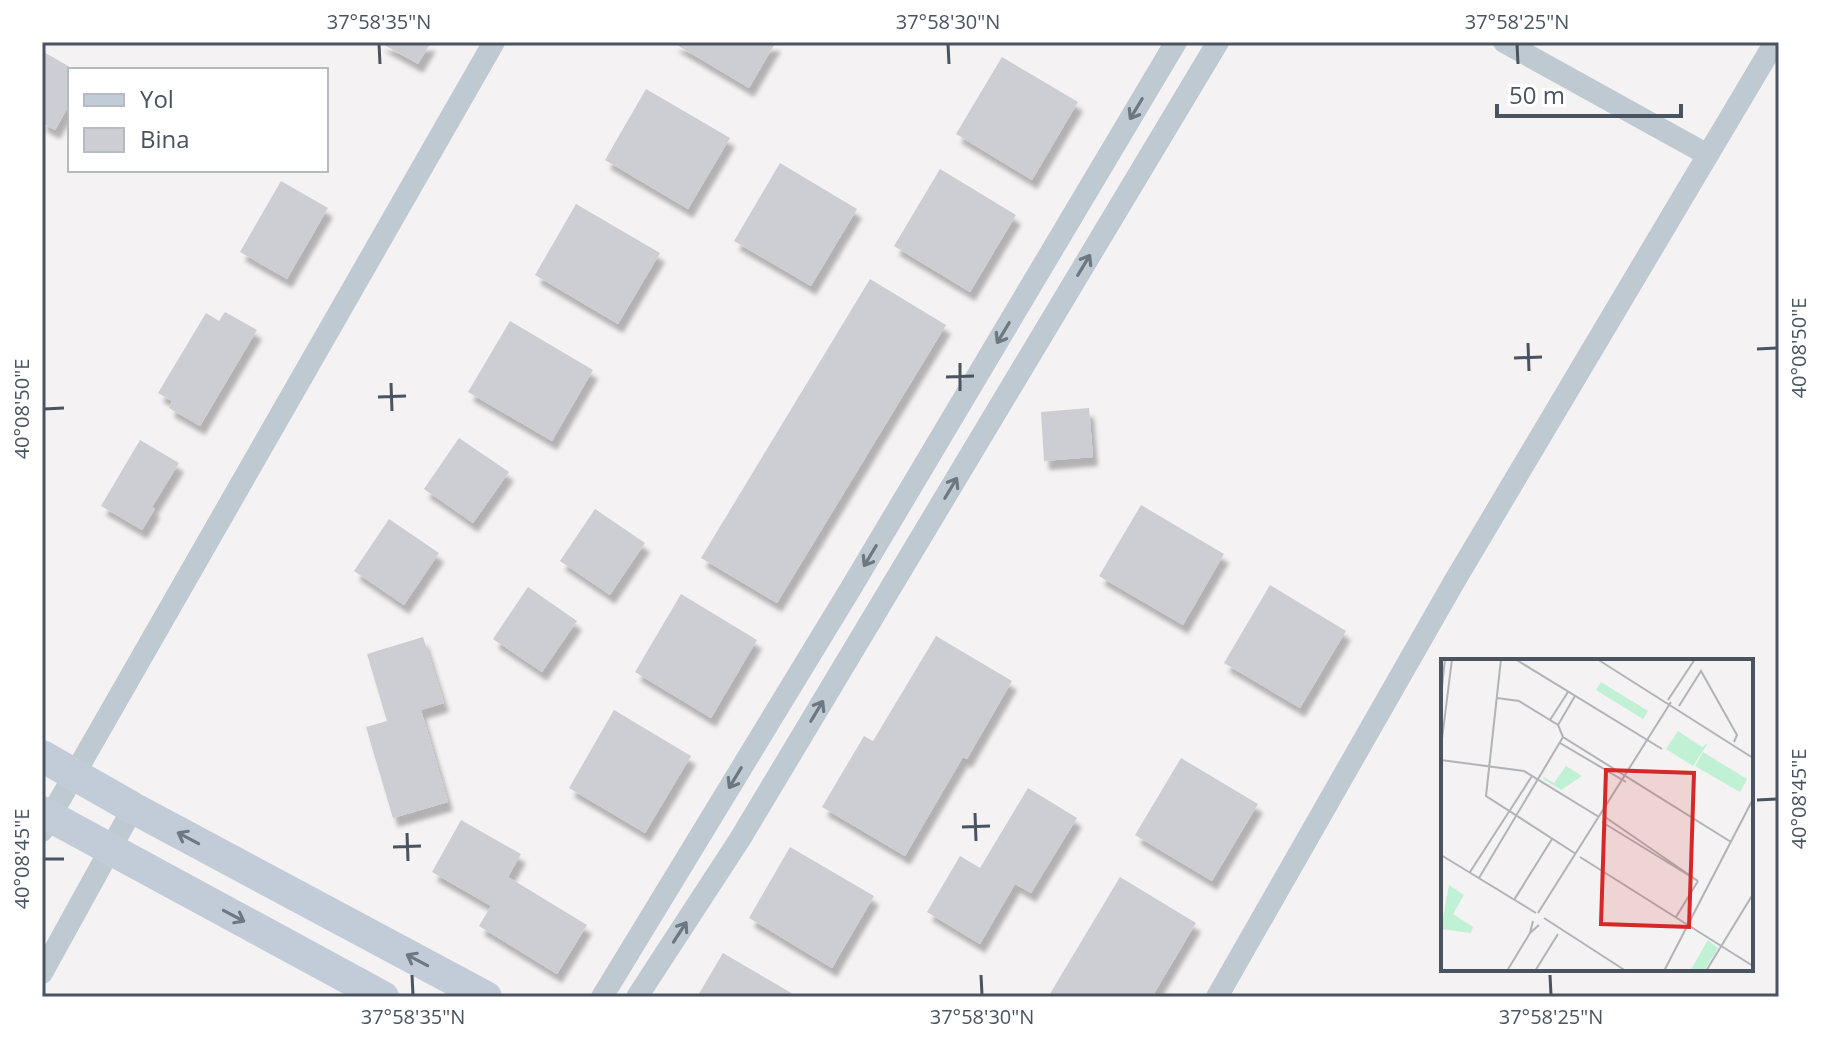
<svg xmlns="http://www.w3.org/2000/svg" width="1821" height="1039" viewBox="0 0 1821 1039" font-family="'Open Sans',sans-serif">
<style>
.building{fill:#ccced4;filter:url(#shadow)}
.lines{fill:none;stroke-linecap:round;stroke-linejoin:round}
.minor{stroke:#bfc9d1;stroke-width:22}
.secondary{stroke:#c2ccd8;stroke-width:32}
.oneway{stroke:#6c7782}
.oneway2{stroke:#6d7884}
.ticks{fill:none;stroke:#495460;stroke-width:3}
.inset-road{fill:none;stroke:#b0b3b8;stroke-width:2}
.view{fill:#d62828;fill-opacity:0.15;stroke:#d62828;stroke-width:4}
.inset-edge{fill:none;stroke:#495460;stroke-width:4}
.neatline{fill:none;stroke:#495460;stroke-width:3}
.ticks-label{font-size:20px;text-anchor:middle;fill:#495460}
</style>
<defs>
<filter id="shadow"><feDropShadow dx="5" dy="9" stdDeviation="2" flood-color="#0004"/></filter>
</defs>
<rect width="100%" height="100%" fill="#f4f2f2"/>
<!-- building -->
<path class="building" d="M379,42H431L418,64Z
M672,42H776L749,88Z
M42,51L70,67V104L55,130L42,123Z
M1002,57L1078,102L1032,180L956,134Z
M646,89L730,138L688,209L605,160Z
M780,163L857,209L811,286L734,241Z
M940,169L1016,215L970,292L894,246Z
M281,181L328,208L287,279L240,252Z
M576,204L660,253L618,324L535,275Z
M870,279L946,325L777,603L701,558Z
M225,312L257,330L200,426L169,408L172,401L158,393L206,313L219,321Z
M510,321L593,370L552,441L468,392Z
M1089,408L1093,457L1044,461L1041,412Z
M459,438L509,472L473,523L424,489Z
M140,440L179,463L152,507L155,509L142,530L101,506Z
M1141,505L1224,554L1183,625L1099,576Z
M595,509L645,543L610,595L560,561Z
M389,519L439,553L404,605L354,571Z
M1270,585L1346,631L1300,708L1224,663Z
M528,587L577,621L542,672L493,639Z
M681,594L757,640L711,718L635,672Z
M936,636L1012,681L967,759L963,757L905,856L822,807L864,736L873,741Z
M423,637L444,703L421,710L448,802L393,818L366,727L387,721L367,654Z
M614,710L691,756L645,833L569,788Z
M1181,758L1258,804L1212,881L1135,835Z
M1028,788L1077,818L1031,893L1015,884L980,944L927,912L960,856L980,868Z
M461,820L521,854L508,877L587,925L557,974L479,926L491,906L432,872Z
M790,847L874,896L832,968L749,918Z
M1120,877L1196,923L1152,997H1048Z
M723,953L798,997H697Z"/>
<g class="lines">
<!-- minor -->
<path class="minor" d="M1504,42L1708,155
M42,831L494,42
M42,973L133,808
M602,997L851,588L1176,42
M637,997L740,839L1218,42
M1217,997L1454,582L1775,42"/>
<!-- secondary -->
<path class="secondary" d="M42,756L133,808L486,997
M42,812L383,997"/>
</g>
<!-- one-way arrows -->
<defs><path id="oneway-shaft" d="M-6 0H5M1.5-3L5.5 0L1.5 3" fill="none" stroke-width="1.6" stroke-linecap="round" stroke-linejoin="round" transform="scale(2)"/></defs>
<g class="oneway">
<use href="#oneway-shaft" transform="translate(1136 109) rotate(121)"/>
<use href="#oneway-shaft" transform="translate(1084 265) rotate(-59)"/>
<use href="#oneway-shaft" transform="translate(1003 333) rotate(121)"/>
<use href="#oneway-shaft" transform="translate(951 488) rotate(-59)"/>
<use href="#oneway-shaft" transform="translate(870 556) rotate(121)"/>
<use href="#oneway-shaft" transform="translate(817 711) rotate(-59)"/>
<use href="#oneway-shaft" transform="translate(735 778) rotate(121)"/>
<use href="#oneway-shaft" transform="translate(680 932) rotate(-57)"/>
</g>
<g class="oneway2">
<use href="#oneway-shaft" transform="translate(188 838) rotate(-152)"/>
<use href="#oneway-shaft" transform="translate(234 916) rotate(28)"/>
<use href="#oneway-shaft" transform="translate(417 960) rotate(-152)"/>
</g>
<!-- ticks -->
<path class="ticks" d="M379,44L380,64M948,44L949,64M1517,44L1518,64M1528,343L1529,371M1757,349L1777,348M1514,358L1542,357M960,363V391M946,377L974,376M391,383L392,411M378,397L406,396M44,409L64,408M1757,800L1777,799M975,813L976,841M962,827L990,826M407,833L408,861M393,847L421,846M44,859H64M412,975L413,995M981,975L982,995M1550,975L1551,995"/>
<!-- overview -->
<g transform="translate(1441 659)">
<rect width="312" height="312" fill="#f4f2f2"/>
<path d="M160,23L207,52L202,60L155,31ZM237,72L261,88L267,84L252,107L225,90ZM262,93L306,120L299,133L254,107ZM108,105L103,118L113,124L125,107L141,117L120,131L102,120ZM8,226L23,236L12,255L32,268L30,274L0,270ZM267,281L277,289L263,312H249Z" fill="#c0f1d5"/>
<path class="inset-road" d="M60,0L45,137L135,195M74,0L221,90M156,0L312,99M0,37L4,0M56,39L78,42L117,66L122,78L290,183M227,41L254,0M238,47L260,12L296,76L293,83M109,61L127,33M117,66L134,37M119,84L185,123M0,88L11,0M0,101L83,112L158,158M161,163L257,222L164,158M0,196L95,254M139,198L312,307M29,213L91,117M38,219L122,78M73,241L111,180M97,254L230,43M235,258L257,222M103,259L185,312M92,262L89,274L98,266M66,312L89,274M94,312L117,275M223,312L312,140M265,312L312,235"/>
<path class="view" d="M165,111L253,114L248,268L160,265Z"/>
<rect width="312" height="312" class="inset-edge"/>
</g>
<!-- border -->
<rect width="1821" height="1039" fill="none" stroke="#ffffff" stroke-width="88"/>
<!-- legend -->
<rect x="68" y="68" width="260" height="104" fill="#ffffff" stroke="#b6bbbf" stroke-width="2"/>
<rect x="84" y="94" width="40" height="12" fill="#c2ccd8" stroke="#b6bbbf" stroke-width="2"/>
<text x="140" y="108" font-size="24" fill="#495460">Yol</text>
<rect x="84" y="128" width="40" height="24" fill="#ccced4" stroke="#b6bbbf" stroke-width="2"/>
<text x="140" y="148" font-size="24" fill="#495460">Bina</text>
<!-- scale -->
<path d="M1497 104v12h184v-12" fill="none" stroke="#495460" stroke-width="4"/>
<text x="1509" y="104" font-size="24" fill="#495460" stroke="#ffffff" stroke-width="6" paint-order="stroke">50 m</text>
<rect x="44" y="44" width="1733" height="951" class="neatline"/>
<g class="ticks-label">
<text x="379" y="29">37°58'35"N</text>
<text x="948" y="29">37°58'30"N</text>
<text x="1517" y="29">37°58'25"N</text>
<text transform="translate(1799 348) rotate(-90)" y="7">40°08'50"E</text>
<text transform="translate(22 409) rotate(-90)" y="7">40°08'50"E</text>
<text transform="translate(1799 799) rotate(-90)" y="7">40°08'45"E</text>
<text transform="translate(22 859) rotate(-90)" y="7">40°08'45"E</text>
<text x="413" y="1024">37°58'35"N</text>
<text x="982" y="1024">37°58'30"N</text>
<text x="1551" y="1024">37°58'25"N</text>
</g>
</svg>
